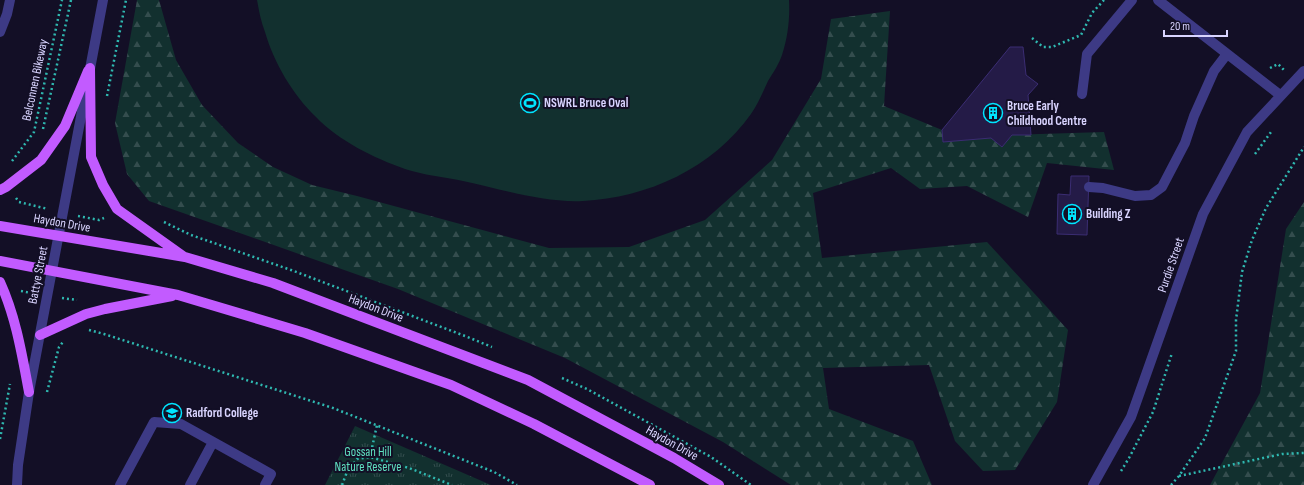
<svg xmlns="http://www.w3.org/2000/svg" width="1304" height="485" viewBox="0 0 1304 485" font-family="'Sofia Sans Condensed',sans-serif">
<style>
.grass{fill:#12302f}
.forest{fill:url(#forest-firs)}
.park{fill:url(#park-tufts)}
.building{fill:#241b47;stroke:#3b2d73}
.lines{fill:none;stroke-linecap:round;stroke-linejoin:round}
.path{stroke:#2fb8b0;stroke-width:2.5;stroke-dasharray:2 3;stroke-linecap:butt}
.minor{stroke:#3d3a85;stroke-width:10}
.major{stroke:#c25bff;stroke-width:10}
.labels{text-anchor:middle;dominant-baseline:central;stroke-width:4;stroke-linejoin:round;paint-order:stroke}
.street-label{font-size:13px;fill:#d9d4ff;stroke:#130f26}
.poi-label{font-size:13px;font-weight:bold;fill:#d9d4ff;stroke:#130f26;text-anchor:start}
.park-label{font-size:13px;fill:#5fe0c0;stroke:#130f26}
</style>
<defs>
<pattern id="forest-firs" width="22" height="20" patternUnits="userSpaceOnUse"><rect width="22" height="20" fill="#12302f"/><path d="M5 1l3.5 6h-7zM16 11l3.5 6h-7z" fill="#344d4e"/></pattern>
<pattern id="park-tufts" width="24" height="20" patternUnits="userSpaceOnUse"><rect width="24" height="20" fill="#12302f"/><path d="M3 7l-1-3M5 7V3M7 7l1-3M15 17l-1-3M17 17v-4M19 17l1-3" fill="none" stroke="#344d4e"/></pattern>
</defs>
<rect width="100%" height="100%" fill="#130f26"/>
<!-- grass -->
<path class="grass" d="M257,0H789C790,18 788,37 782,55C779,64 773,73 768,81C763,92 758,104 751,114C713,168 647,198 583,201C544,203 500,189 463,181C444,177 423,175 405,169C374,158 339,141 316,117C293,95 274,63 265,32C261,22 259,11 257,0Z"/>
<!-- forest -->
<path class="forest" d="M137,0H159L176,60L202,105L238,143L273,167L312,185L357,196L549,248L629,247L705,220L772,160L821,79L831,19L890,11L884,106L942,130L943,142L991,138L1002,147L1012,135L1104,132L1114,170L1047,163L1028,217L967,186L920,189L891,168L813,193L822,258L987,242L1068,330L1057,402L1015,470L983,471L955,441L929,365L823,368L829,409L913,441L932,485H791L723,442L565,358L398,289L149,201L127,174L115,123Z
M1304,202V485H1210L1260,393L1286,229Z"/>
<!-- park -->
<path class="park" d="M355,426L491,485H325Z"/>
<!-- building -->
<path class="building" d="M1010,47H1023L1026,75L1038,84L1028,95L1031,135H1012L1002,147L991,138L943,142L942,130Z
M1071,176H1089L1087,235L1057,234L1058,194L1070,195Z"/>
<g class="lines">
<!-- path -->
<path class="path" d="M1032,38L1043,47H1052L1081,35L1092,13L1104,0
M1270,68L1278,64L1284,70
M107,96L126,0
M43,129L71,0
M1255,154L1271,132
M12,161L34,132L62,0
M16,198L19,202L48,209
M78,216L99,220L104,218
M164,222L191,235L291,270L465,336L492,347
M21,291L31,293
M62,298L77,300
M89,330L104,334L333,408L494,472L517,485
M562,378L587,389L711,457L751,485
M47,392L59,347L63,342
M0,439L10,384
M370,457L377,425
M1121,471L1129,458L1153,412L1172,353
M1179,476L1282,454L1304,453
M342,485L347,472L357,459L370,457L409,468L452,485
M1171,485L1179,476L1205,438L1236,351V320L1242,272L1252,240L1266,208L1304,147"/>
<!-- minor -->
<path class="minor" d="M1158,0L1280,95
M0,32L7,14L10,0
M1082,94L1087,54L1132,0
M1089,187L1103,188L1135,196L1151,195L1162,187L1185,143L1194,116L1214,71L1227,54
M17,485L18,465L29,392L103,0
M120,485L154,422L181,424L271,474L265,485
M190,485L213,442
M1093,485L1131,417L1203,214L1247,132L1304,71"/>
<!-- major -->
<path class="major" d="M90,68L91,157L103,185L117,209L183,256
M0,190L6,187L41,160L65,126L88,71
M0,226L185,257L273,283L528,380L674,458L719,485
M0,261L178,295L305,333L451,385L534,424L650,485
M0,282C16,317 22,355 29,392
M40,335L86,314L105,309L172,296"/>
</g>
<!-- icons -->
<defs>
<g id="stadium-ring" transform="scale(1)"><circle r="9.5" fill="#130f26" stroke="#00e5ff" stroke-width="1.5"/><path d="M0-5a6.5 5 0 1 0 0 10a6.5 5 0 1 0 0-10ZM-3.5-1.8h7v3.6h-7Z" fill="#00e5ff"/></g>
<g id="building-ring" transform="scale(1)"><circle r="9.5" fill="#130f26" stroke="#00e5ff" stroke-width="1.5"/><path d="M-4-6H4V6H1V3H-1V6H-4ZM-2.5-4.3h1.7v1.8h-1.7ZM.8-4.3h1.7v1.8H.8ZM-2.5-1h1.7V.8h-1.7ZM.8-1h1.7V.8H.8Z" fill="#00e5ff"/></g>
<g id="school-ring" transform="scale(1)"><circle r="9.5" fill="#130f26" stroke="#00e5ff" stroke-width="1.5"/><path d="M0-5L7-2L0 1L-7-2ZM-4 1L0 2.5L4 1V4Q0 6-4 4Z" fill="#00e5ff"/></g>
</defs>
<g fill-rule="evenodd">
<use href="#stadium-ring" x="530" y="103"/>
<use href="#building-ring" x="993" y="113"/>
<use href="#building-ring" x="1072" y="214"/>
<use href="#school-ring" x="172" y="413"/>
</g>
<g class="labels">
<!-- street labels -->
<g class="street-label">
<text transform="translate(35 80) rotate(-78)">Belconnen Bikeway</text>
<text transform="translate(62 223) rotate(10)">Haydon Drive</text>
<text transform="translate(1171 265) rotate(-71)">Purdie Street</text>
<text transform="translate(38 275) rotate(-79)">Battye Street</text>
<text transform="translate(376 308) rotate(21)">Haydon Drive</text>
<text transform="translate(672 443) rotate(29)">Haydon Drive</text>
</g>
<!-- poi labels -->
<g class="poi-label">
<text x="544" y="103">NSWRL Bruce Oval</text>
<text x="1007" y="106">Bruce Early<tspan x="1007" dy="15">Childhood Centre</tspan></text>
<text x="1086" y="214">Building Z</text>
<text x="186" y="413">Radford College</text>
</g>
<!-- park labels -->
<g class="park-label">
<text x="368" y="452">Gossan Hill<tspan x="368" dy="15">Nature Reserve</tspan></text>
</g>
</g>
<!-- scale -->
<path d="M1164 30v6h63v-6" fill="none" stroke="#d9d4ff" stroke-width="2"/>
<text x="1170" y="30" font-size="12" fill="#d9d4ff" stroke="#130f26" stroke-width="3" paint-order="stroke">20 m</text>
</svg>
